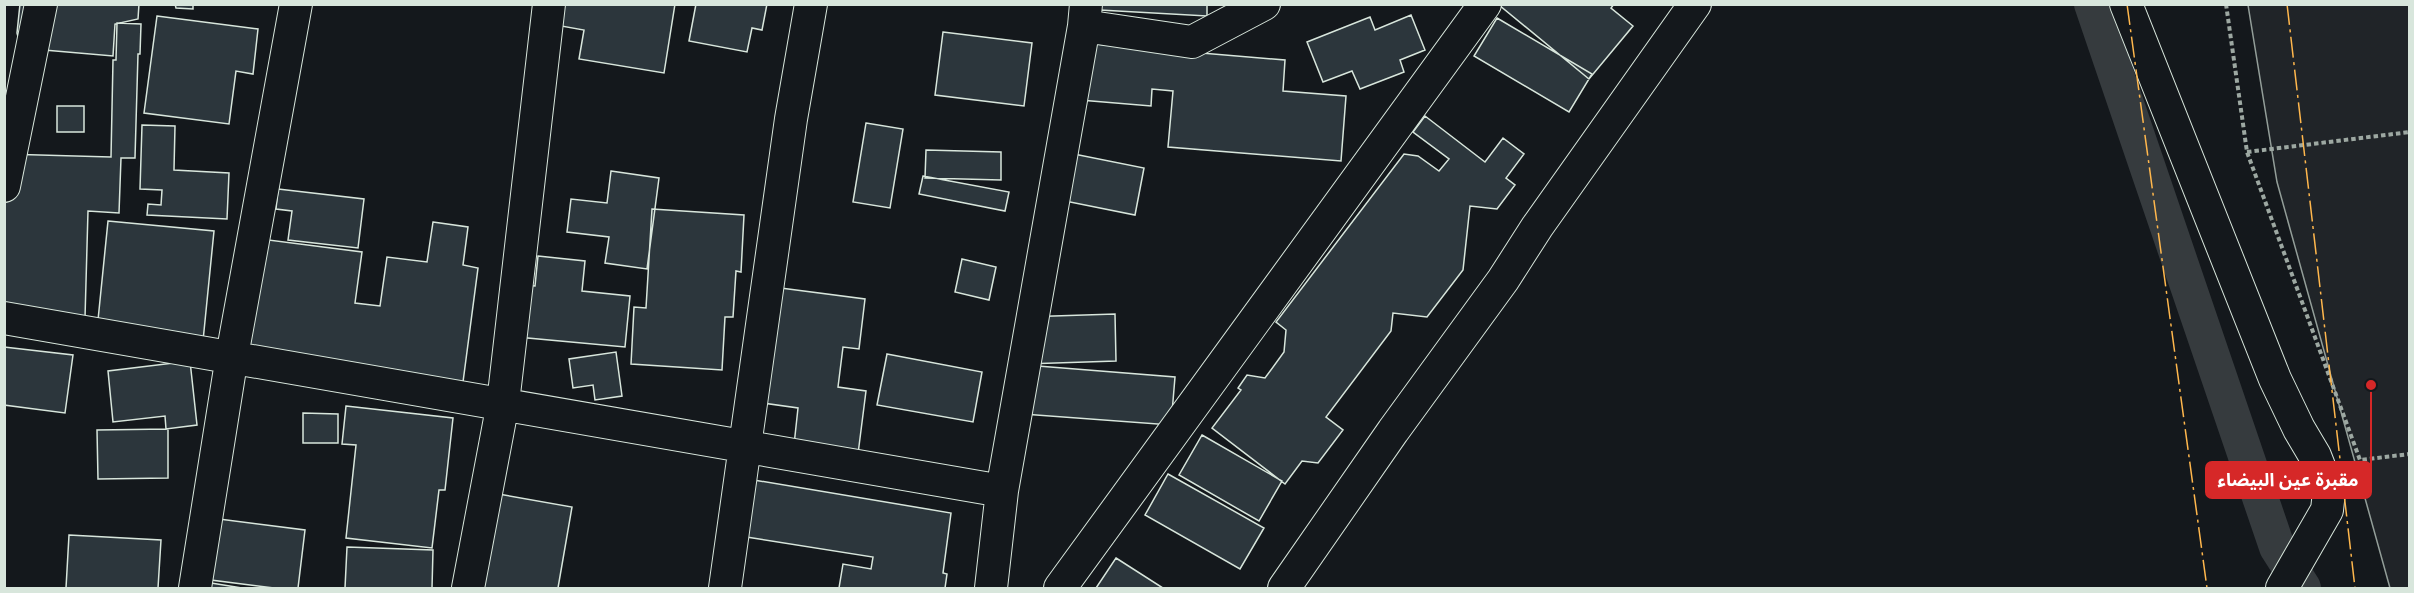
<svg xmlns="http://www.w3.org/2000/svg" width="2414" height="593" viewBox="0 0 2414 593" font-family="'Noto Sans','Noto Sans Arabic',sans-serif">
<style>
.green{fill:#202428;stroke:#939e99;stroke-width:1.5}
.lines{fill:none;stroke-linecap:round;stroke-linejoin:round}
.canal{stroke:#363b3e;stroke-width:36}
.building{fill:#2c363c;stroke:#d8e6dc;stroke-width:1.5}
.street-casing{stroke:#d8e6dc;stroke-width:34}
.path{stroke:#9da8a2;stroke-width:4;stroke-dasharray:4.5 3;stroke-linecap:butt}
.street{stroke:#14181c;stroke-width:32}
.power{stroke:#ffb74d;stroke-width:1.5;stroke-dasharray:21 4.5 3 4.5;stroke-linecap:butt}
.leader{fill:none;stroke:#d62828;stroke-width:2}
.callout-dot{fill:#d62828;stroke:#14181c;stroke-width:2}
.callout{fill:#d62828;stroke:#d62828;stroke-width:2}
.callout-label{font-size:18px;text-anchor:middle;font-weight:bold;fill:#fff}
</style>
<rect width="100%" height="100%" fill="#14181c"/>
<!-- green -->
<path class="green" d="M2248,5H2409V588H2390L2277,182Z"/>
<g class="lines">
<!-- canal -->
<path class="canal" d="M2092,4L2277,547L2303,588"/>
</g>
<!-- building -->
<path class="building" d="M20,4H139L138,19L115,24L113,56L21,48L17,33Z
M175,4H193V9L176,8Z
M564,4H675L664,73L579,59L584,30L561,26Z
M696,4H767L762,30L752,28L747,52L689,41Z
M1082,4H1207V16L1082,9Z
M1614,4L1611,8L1633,26L1589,79L1499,5Z
M1411,15L1425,50L1400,60L1404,72L1360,89L1352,71L1323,82L1307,42L1370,17L1375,30Z
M157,16L258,29L253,74L236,71L229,124L144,113Z
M1497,18L1592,74L1569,112L1474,56Z
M117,23L141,24L140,54H138L135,158H121L119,213L88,211L85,318L4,316V154L111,157L113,60H116Z
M943,32L1032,43L1024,106L935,95Z
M1072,42L1285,60L1283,91L1346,96L1341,161L1168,147L1173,91L1152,89L1151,106L1068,99Z
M57,106H84V132H57Z
M1425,116L1485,162L1503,138L1524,154L1506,178L1515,185L1497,209L1470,206L1463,270L1427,317L1393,313L1391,331L1326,417L1343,430L1318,463L1302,461L1285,484L1212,428L1241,390L1238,388L1247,375L1265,378L1284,352L1286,330L1276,322L1404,154L1418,156L1439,171L1449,159L1413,132Z
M866,123L903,129L890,208L853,202Z
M142,125L175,126L174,170L229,173L227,219L147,215L148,204L161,205L162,190L140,189Z
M926,150L1001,152V180L925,178Z
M1054,150L1144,168L1135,215L1045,197Z
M611,171L659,178L647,269L605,263L609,237L567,232L571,199L607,203Z
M923,176L1009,192L1005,211L919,194Z
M278,189L364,199L358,248L288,240L292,211L276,209Z
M652,209L744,215L741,272L736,271L733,317H725L722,370L631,364L634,307L646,308Z
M108,221L214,231L203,341L97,330Z
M433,222L468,227L463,265L478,268L463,382L246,353L261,239L362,252L355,303L380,306L387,257L427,262Z
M538,256L585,261L582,291L630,296L625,347L517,337L522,285L535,286Z
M962,259L996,267L989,300L955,292Z
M773,287L865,299L859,349L843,347L838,387L866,391L858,454L794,445L798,408L763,403Z
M1115,314L1116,361L1025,364L1023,317Z
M4,347L73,355L65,413L4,405Z
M616,352L622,396L595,400L593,385L573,388L569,359Z
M887,354L982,372L973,422L877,405Z
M190,361L197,425L166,429L165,416L113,422L108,371Z
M1012,364L1175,377L1171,425L1008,413Z
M346,406L453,418L445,490H439L432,548L346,538L356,445L342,444Z
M303,413L338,414V443H303Z
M168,429V478L98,479L97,430Z
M1202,435L1282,481L1259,521L1179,475Z
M1168,474L1264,528L1240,569L1145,515Z
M742,478L951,513L943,573L947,574L945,588H839L843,564L871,569L873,557L734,535Z
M487,492L572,507L558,588H471Z
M219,519L305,530L298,588H274L211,580Z
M69,535L161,540L158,588H66Z
M347,547L433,550L432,588H345Z
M1116,558L1163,588H1096Z
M205,582L242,588H204Z"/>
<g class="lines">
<!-- street casing -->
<g class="street-casing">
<path id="street" d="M2126,4L2275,379L2299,429L2315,456L2329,492L2327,510L2282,588
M1084,26L1192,42L1264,4
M4,186L41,4
M4,318L1002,491
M195,588L232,356L296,4
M468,588L503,403L549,4
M725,588L791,119L811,4
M991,588L1002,491L1084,26L1086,4
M1060,588L1485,4
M1284,588L1393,431L1503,280L1537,227L1695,4"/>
</g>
<!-- path -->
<path class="path" d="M2226,4L2247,152L2360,460L2410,454
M2247,152L2410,132"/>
<!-- street -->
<use href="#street" class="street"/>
<!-- power -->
<path class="power" d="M2127,4L2207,588
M2287,4L2355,588"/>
</g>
<!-- callouts -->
<path class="leader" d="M2371 385L2371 480"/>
<circle class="callout-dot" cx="2371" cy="385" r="6"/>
<rect class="callout" x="2206" y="462" width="165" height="36" rx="6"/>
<g class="callout-label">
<text x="2288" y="486">مقبرة عين البيضاء</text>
</g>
<!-- border -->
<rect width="2414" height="593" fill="none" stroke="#d8e6dc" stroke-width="12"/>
</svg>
